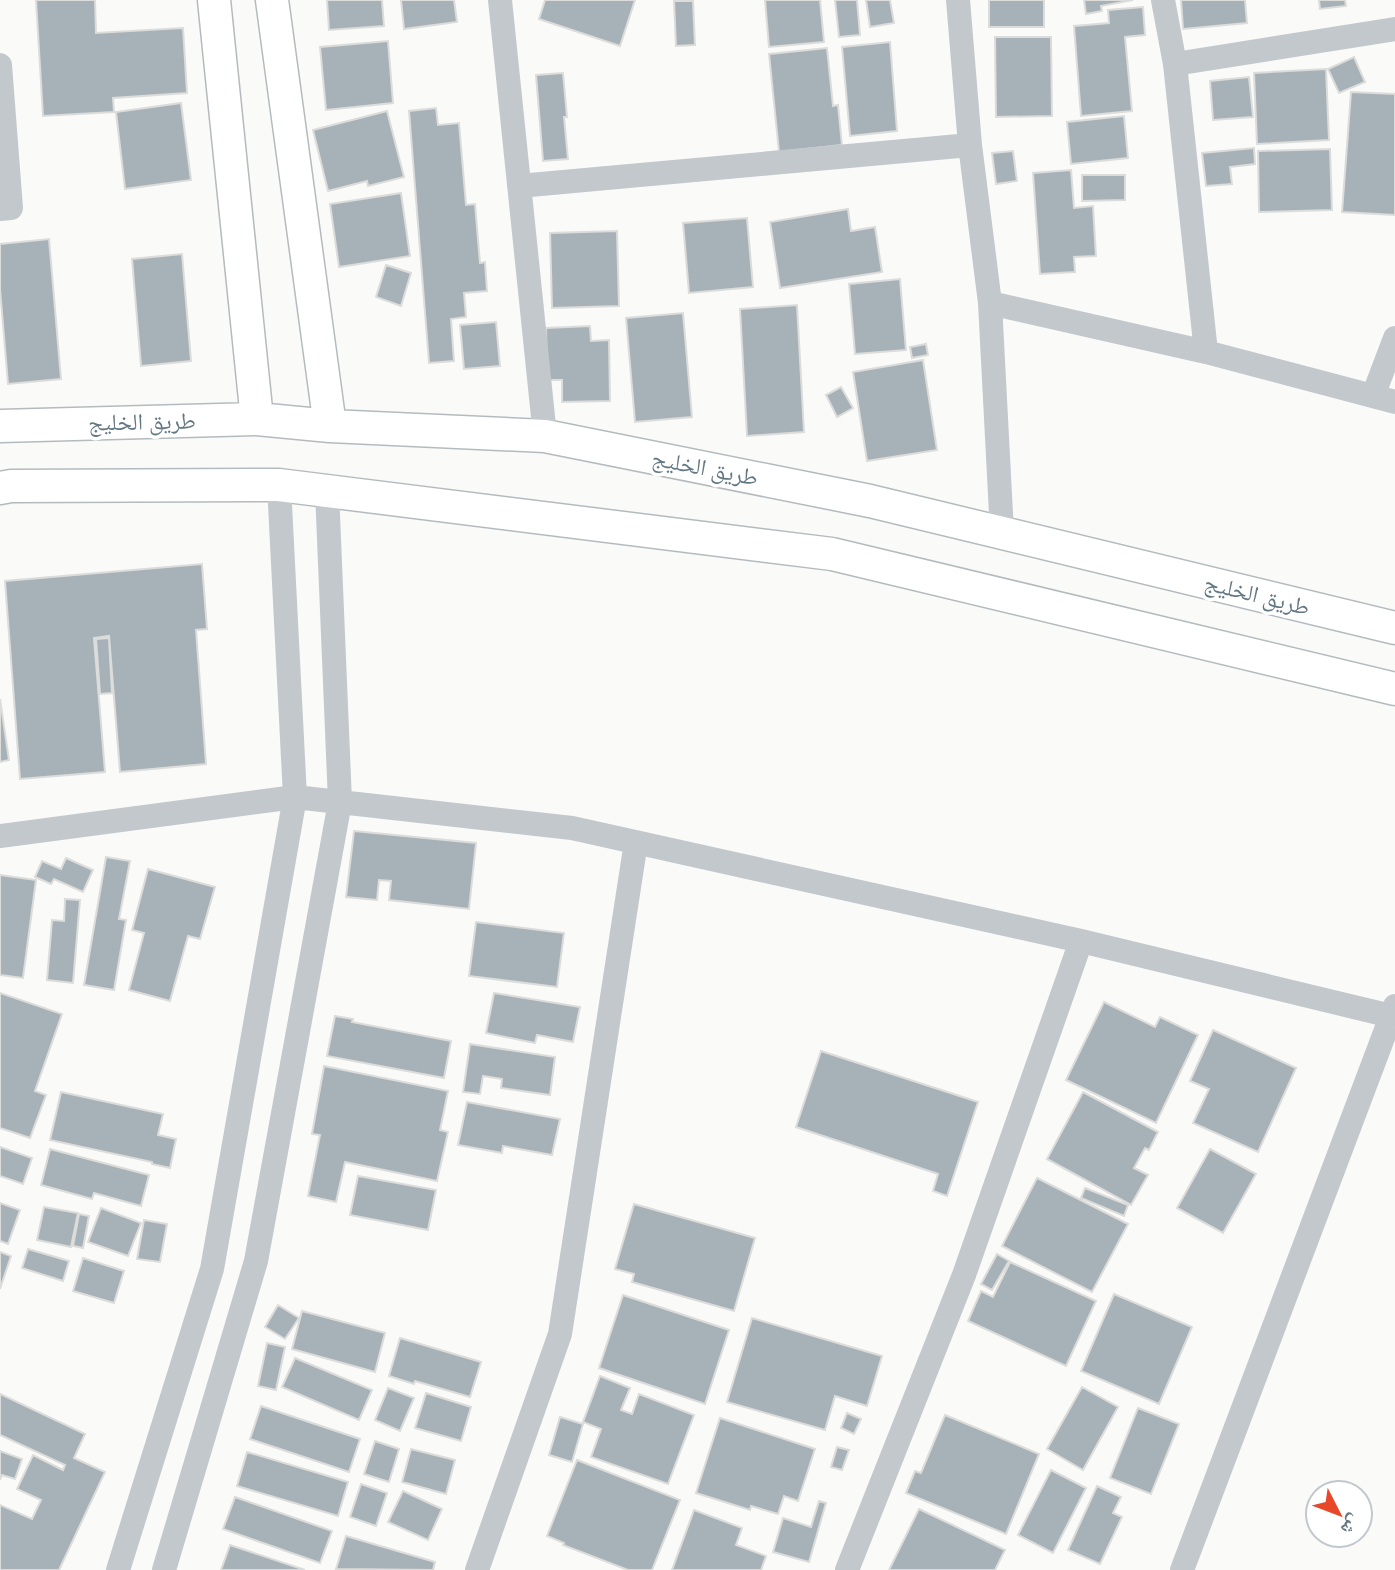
<svg xmlns="http://www.w3.org/2000/svg" width="1395" height="1570" viewBox="0 0 1395 1570" font-family="Roboto,'Noto Naskh Arabic',sans-serif">
<style>
.building{fill:#a7b2b8;stroke:#dcdcda;stroke-width:2}
.lines{fill:none;stroke-linecap:round;stroke-linejoin:round}
.major-casing{stroke:#b4bbbe;stroke-width:35}
.minor{stroke:#c3c8cc;stroke-width:24}
.major{stroke:#fff;stroke-width:32}
.labels{text-anchor:middle;dominant-baseline:central;stroke-width:7;stroke-linejoin:round;paint-order:stroke}
.street-label{font-size:23px;fill:#647884;stroke:#fff}
</style>
<rect width="100%" height="100%" fill="#fafaf8"/>
<!-- building -->
<path class="building" d="M36,0H95L96,33L183,28L187,93L113,98L114,112L43,116Z
M327,0H382L384,26L329,30Z
M401,0H454L457,22L404,29Z
M545,0H635L620,46L539,19Z
M765,0H820L824,42L769,47Z
M835,0H857L860,35L839,37Z
M866,0H890L894,23L870,27Z
M989,0H1044V27H989Z
M1084,0H1133L1101,6L1102,11L1086,14Z
M1181,0H1245L1247,23L1183,29Z
M1319,0H1345L1346,6L1320,9Z
M674,1H693L695,45L676,46Z
M1143,7L1145,35L1125,37L1132,111L1081,116L1074,26L1109,23L1108,10Z
M995,37H1051L1052,116L996,117Z
M388,41L393,103L326,110L320,47Z
M890,42L897,131L850,136L842,47Z
M827,48L833,106L838,105L842,145L779,152L769,54Z
M1354,57L1365,82L1339,93L1328,69Z
M1326,69L1329,140L1257,144L1254,73Z
M563,73L567,117H564L568,159L543,161L536,75Z
M1249,77L1253,117L1213,120L1210,81Z
M1351,92L1395,94V215L1342,212Z
M181,103L191,180L125,189L116,112Z
M436,108L438,125L459,123L466,205L475,204L480,263L485,262L487,291L464,293L466,317L451,319L454,361L429,363L409,111Z
M387,111L404,177L368,186L367,181L328,191L313,130Z
M1124,116L1128,158L1071,164L1067,122Z
M1254,148L1255,164L1230,167L1232,184L1206,186L1202,153Z
M1330,149L1332,210L1259,212L1258,151Z
M1013,151L1017,181L996,184L992,153Z
M1071,170L1074,208L1093,206L1096,256L1074,257L1075,272L1040,274L1033,173Z
M1082,175H1125V200L1082,201Z
M401,193L410,256L339,267L330,204Z
M848,209L851,231L875,227L882,272L780,288L770,222Z
M747,218L753,287L689,293L683,223Z
M617,231L619,306L552,308L550,233Z
M49,239L61,379L8,384L0,289V244Z
M182,254L191,361L141,366L132,259Z
M386,265L411,273L401,306L376,297Z
M900,279L906,350L855,354L849,284Z
M797,305L804,432L747,436L740,309Z
M683,313L692,417L635,422L626,318Z
M496,322L500,366L464,369L460,325Z
M590,326L591,341L609,340L610,401L562,402V380H547L546,328Z
M926,344L928,355L912,358L910,347Z
M923,360L937,450L867,461L853,372Z
M841,387L853,408L837,417L826,395Z
M202,564L207,629L196,630L206,764L120,772L109,636L94,638L105,772L20,779L5,581Z
M109,638L112,693L100,694L96,639Z
M0,699L9,760L0,762Z
M354,831L476,843L469,909L389,900L391,881L379,880L377,900L346,897Z
M106,857L130,861L119,919L126,920L114,990L84,985Z
M66,858L93,870L83,892L54,879L51,884L35,877L42,861L61,869Z
M148,869L215,887L200,939L188,936L170,1001L129,990L144,933L132,930Z
M0,875L36,880L23,978L0,975Z
M65,899L80,900L73,983L47,980L52,920L64,921Z
M476,922L564,933L557,987L469,976Z
M0,993L62,1014L35,1091L46,1095L30,1138L0,1128Z
M494,993L580,1007L573,1042L537,1035L535,1043L486,1033Z
M1104,1002L1155,1027L1160,1017L1198,1035L1156,1123L1066,1080Z
M335,1016L353,1019L352,1022L451,1041L444,1078L327,1056Z
M1213,1030L1296,1068L1258,1152L1193,1123L1209,1089L1190,1081Z
M470,1044L555,1057L550,1095L501,1088L502,1079L483,1076L480,1094L463,1092Z
M821,1051L978,1102L947,1196L933,1191L938,1174L796,1127Z
M324,1066L448,1091L440,1130L448,1132L437,1181L345,1162L336,1202L308,1196L320,1135L312,1134Z
M61,1092L163,1114L158,1135L176,1139L170,1168L152,1164V1162L50,1140Z
M1083,1092L1158,1132L1149,1150L1145,1148L1134,1168L1148,1175L1131,1205L1047,1159Z
M467,1102L560,1119L552,1155L503,1146L502,1153L458,1145Z
M0,1147L32,1158L23,1184L0,1176Z
M50,1149L149,1175L141,1206L94,1193L92,1199L41,1185Z
M1210,1149L1256,1174L1223,1233L1177,1208Z
M358,1176L436,1190L428,1230L350,1215Z
M1037,1178L1128,1224L1092,1292L1002,1246Z
M1085,1188L1128,1205L1124,1216L1081,1198Z
M0,1203L20,1210L8,1244L0,1241Z
M634,1204L755,1238L734,1311L632,1282L634,1274L615,1269Z
M44,1207L78,1213L71,1247L37,1240Z
M101,1208L141,1223L128,1256L88,1242Z
M79,1214L89,1216L83,1248L73,1246Z
M144,1220L167,1224L160,1262L137,1259Z
M28,1249L69,1261L63,1281L22,1268Z
M0,1252L11,1256L0,1289Z
M997,1254L1009,1261L992,1290L981,1284Z
M83,1258L124,1271L114,1303L73,1291Z
M1010,1262L1096,1301L1066,1366L968,1321L981,1291L993,1297Z
M1114,1294L1192,1327L1159,1404L1081,1371Z
M623,1295L729,1330L705,1404L599,1368Z
M278,1305L299,1318L285,1339L265,1327Z
M302,1311L385,1333L375,1372L292,1349Z
M752,1318L882,1356L867,1406L835,1396L825,1430L727,1402Z
M400,1338L481,1362L470,1397L415,1381L414,1384L389,1376Z
M267,1343L285,1347L276,1390L258,1386Z
M295,1358L372,1390L359,1420L282,1387Z
M600,1376L630,1388L621,1410L632,1414L639,1394L694,1415L668,1484L591,1457L601,1429L583,1422Z
M1082,1387L1118,1407L1083,1470L1047,1449Z
M388,1388L414,1398L400,1431L375,1420Z
M426,1393L471,1407L461,1441L415,1428Z
M0,1394L85,1434L74,1458L105,1472L59,1570H0V1505L32,1519L41,1500L17,1489L33,1455L63,1470L65,1465L0,1435Z
M261,1406L360,1439L349,1472L250,1439Z
M1138,1408L1179,1424L1151,1494L1110,1478Z
M847,1413L861,1419L854,1434L841,1428Z
M945,1415L1039,1454L1006,1534L906,1493L915,1471L921,1473Z
M560,1417L583,1424L572,1462L549,1455Z
M720,1418L815,1449L798,1501L784,1496L778,1514L751,1506L750,1510L696,1493Z
M375,1441L399,1449L389,1482L364,1474Z
M837,1447L849,1450L842,1470L831,1467Z
M411,1449L455,1460L446,1494L402,1482Z
M0,1451L22,1459L15,1479L2,1475L0,1480Z
M247,1452L348,1482L338,1516L237,1486Z
M577,1460L680,1500L652,1570H628L563,1545L564,1543L547,1536Z
M1051,1470L1086,1488L1053,1553L1018,1535Z
M361,1484L387,1493L376,1526L350,1517Z
M1097,1486L1121,1497L1113,1513L1122,1517L1100,1564L1068,1550Z
M403,1491L442,1509L428,1540L388,1522Z
M235,1497L332,1531L320,1563L223,1529Z
M819,1501L826,1503L809,1562L773,1552L783,1518L811,1527Z
M919,1509L1005,1550L995,1570H889Z
M694,1510L742,1528L736,1545L766,1556L761,1570H672Z
M346,1536L435,1562L433,1570L336,1569Z
M230,1545L305,1570H221Z"/>
<g class="lines">
<!-- major casing -->
<g class="major-casing">
<path id="major" d="M214,0L257,419
M272,0L330,426
M0,426L257,419L330,426L545,436L870,501L1395,628
M0,488L11,486L279,485L832,554L1395,689"/>
</g>
<!-- minor -->
<path class="minor" d="M500,0L545,436
M958,0L970,145L990,303L1002,533
M1163,0L1175,64L1206,352
M1175,64L1395,29
M0,65L11,208L0,209
M519,186L970,145
M990,303L1206,352L1395,402
M1373,396L1395,338
M0,836L295,797L572,828L1081,941L1391,1016
M118,1570L212,1269L295,797L279,485
M164,1570L256,1261L340,802L327,491
M477,1570L560,1334L636,842
M847,1570L964,1275L1081,941
M1182,1570L1395,1006"/>
<!-- major -->
<use href="#major" class="major"/>
</g>
<g class="labels">
<!-- street labels -->
<g class="street-label">
<text transform="translate(142 422) rotate(-1)">طريق الخليج</text>
<text transform="translate(705 468) rotate(11)">طريق الخليج</text>
<text transform="translate(1257 595) rotate(14)">طريق الخليج</text>
</g>
</g>
<!-- north arrow -->
<g transform="translate(1339 1514) rotate(132)"><circle r="33" fill="#ffffff" stroke="#c1c9ce" stroke-width="2"/>
<path d="M0-5L12 26L0 18L-12 26Z" fill="#e8482a"/>
<text y="-10" font-size="19" font-weight="bold" text-anchor="middle" fill="#647884">ش</text>
</g>
</svg>
